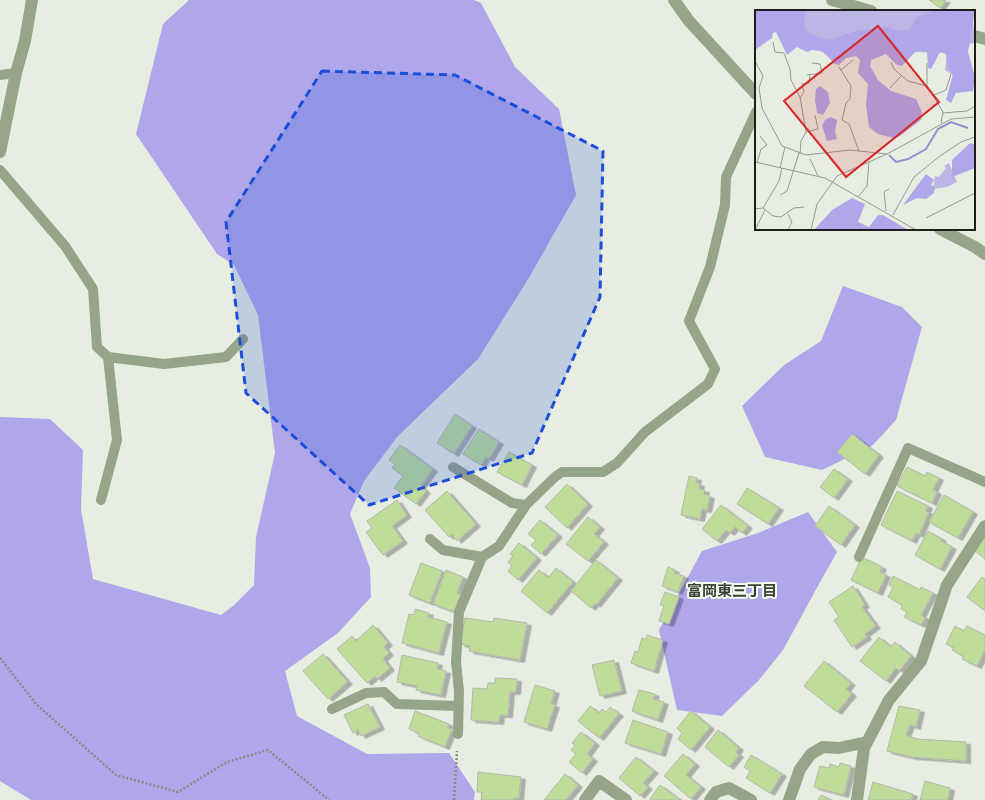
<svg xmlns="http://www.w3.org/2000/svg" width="985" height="800" viewBox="0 0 985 800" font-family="'Sofia Sans Condensed','Noto Sans JP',sans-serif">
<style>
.forest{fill:#afa7ea}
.building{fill:#bfdd99;stroke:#b3b8ad;filter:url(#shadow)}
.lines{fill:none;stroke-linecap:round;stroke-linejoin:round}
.path{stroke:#888b84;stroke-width:2.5;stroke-dasharray:2 2;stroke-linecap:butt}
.lane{stroke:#96a487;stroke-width:10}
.street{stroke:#96a487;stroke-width:12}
.marked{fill:#1d4ed8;fill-opacity:0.2;stroke:#1d4ed8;stroke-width:3;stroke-dasharray:8 5;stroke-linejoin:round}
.labels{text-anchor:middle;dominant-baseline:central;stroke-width:4;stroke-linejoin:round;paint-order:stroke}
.neighbourhood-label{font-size:15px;font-weight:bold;fill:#3c4037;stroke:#f5faef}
.inset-river{fill:none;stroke:#978ed0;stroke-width:2}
.inset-road{fill:none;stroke:#979a92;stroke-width:1}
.view{fill:#d62828;fill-opacity:0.15;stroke:#d62828;stroke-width:2}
.inset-edge{fill:none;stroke:#1d1e1b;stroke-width:2}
</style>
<defs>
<filter id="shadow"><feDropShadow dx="4.5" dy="2.5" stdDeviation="0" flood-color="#0004"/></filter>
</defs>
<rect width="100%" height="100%" fill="#e8ede2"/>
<!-- forest -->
<path class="forest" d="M189,0H474L481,3L515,67L559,109L576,195L527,281L478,359L397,437L364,481L350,514L370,568L371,597L338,633L285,671L297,716L367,754L449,753L475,792L474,800H31L0,781V417L50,419L83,450L81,509L93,579L221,615L233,606L254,585L256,537L275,453L258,315L234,265L217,254L136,134L163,24Z
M843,286L902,307L922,327L896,420L873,445L822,470L765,457L742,406L784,365L821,341Z
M808,512L837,552L819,584L783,650L759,680L722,716L677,710L659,630L702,551L758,533Z"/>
<!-- building -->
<path class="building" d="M929,0H946L940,8Z
M455,414L472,426L454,454L437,443Z
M479,429L499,442L489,459L486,457L481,465L463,454Z
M852,434L879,455L865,474L837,452Z
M400,445L433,469L421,486L426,491L416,504L394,488L403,476L392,468L395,464L389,460Z
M509,452L532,465L522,485L497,472Z
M907,467L925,476L927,472L939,478L933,490L937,492L932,503L897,486Z
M834,469L848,479L834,498L820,487Z
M689,476L697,478L696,483L700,484L699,489L705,490L704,494L710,496L707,510L702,509L700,519L681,515Z
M567,484L588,504L567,528L545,507Z
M747,488L779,508L768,524L737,504Z
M447,491L476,524L457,541L452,534L449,537L425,510Z
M897,491L928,506L926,511L929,512L919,535L916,533L912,541L881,525Z
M944,495L973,512L958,538L929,522Z
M397,500L407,515L392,526L403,541L383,555L366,532L372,528L367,521Z
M721,505L748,526L742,533L735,527L730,533L726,530L717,541L702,529Z
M829,506L855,525L841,545L815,526Z
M588,517L600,527L594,534L604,542L588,561L566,544Z
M540,520L558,535L541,554L531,545L536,540L528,534Z
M928,531L942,539L941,541L952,547L940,569L915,555Z
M985,535V559L974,550Z
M519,543L537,558L518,580L508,571L512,566L508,562L513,556L510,554Z
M862,557L882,567L880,572L886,575L878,593L851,580Z
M596,560L618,578L596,605L595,603L591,608L571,591Z
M421,563L442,571L430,603L409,595Z
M668,567L675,570L674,573L684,576L678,592L662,586Z
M556,568L573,582L547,613L521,591L539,570L548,578Z
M446,570L463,577L457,593L461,595L455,612L433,604Z
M893,576L920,590L921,587L933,593L921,615L925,618L921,625L904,617L907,612L901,609L902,605L888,597L893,587L889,585Z
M982,577L985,579V611L967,597Z
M853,586L865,605L862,607L876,626L865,634L867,637L852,647L834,620L839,617L829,602Z
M665,592L679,597L669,624L659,621L664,606L660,605Z
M415,609L429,613L428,617L447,622L439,653L402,643L409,614L414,615Z
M465,618L493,622L494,618L527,623L520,660L469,651L470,646L460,644Z
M373,625L388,643L384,647L389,653L383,659L390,668L377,679L375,676L367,683L337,649L352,636L356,641Z
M955,626L964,631L967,626L985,635V650L977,666L962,659L964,657L952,650L954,648L946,644Z
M647,635L663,640L654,671L631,663L635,651L638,652L642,638L646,639Z
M879,637L891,647L895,642L911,656L899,671L896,668L886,681L860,661Z
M323,654L348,682L328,699L303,671Z
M402,655L438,663L437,669L446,671L441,695L416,690L417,686L397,682Z
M614,660L622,691L600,696L592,665Z
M824,661L851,683L846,689L852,694L837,712L804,686Z
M495,678L517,679L516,692H510L508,715H500L499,722L471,720L473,688L487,689L488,683H495Z
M535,685L555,691L551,704L555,705L547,729L524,722Z
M639,690L655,694L653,699L664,702L658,720L632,711Z
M368,704L380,727L361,736L358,730L353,733L344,715Z
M590,706L599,713L602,709L606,712L610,707L619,714L599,738L578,721Z
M899,706L920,710L916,727L910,725L906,735L917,739L966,742V761L912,757L887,751Z
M415,711L449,724L447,728L452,729L445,747L418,736L419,733L409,729Z
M691,711L710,727L691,750L678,739L682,733L677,728Z
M633,720L668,732L661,754L625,743Z
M718,730L739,748L736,752L739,755L729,767L705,747Z
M581,732L595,743L587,754L593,759L582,773L569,762L576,754L571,750L575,745L572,743Z
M683,754L695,764L686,775L701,787L691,799L664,776Z
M751,755L782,774L770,793L746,778L750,771L744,767Z
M636,757L654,771L643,783L648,787L640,796L619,778Z
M840,763L851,766L844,795L814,787L820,766L829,768L830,764L839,767Z
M478,772L521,777L519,798H514L513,800H481L482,792H477Z
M565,774L578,785L566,800H544Z
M925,781L950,788L948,800H920Z
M873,782L913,794L911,800H868Z
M660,785L680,800H651L650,799Z
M821,795L832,800H818Z"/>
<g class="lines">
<!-- path -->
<path class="path" d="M0,658L36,704L116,775L178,792L227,762L268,750L329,800
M454,800L457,751"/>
<!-- lane -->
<path class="lane" d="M0,75L16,73
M0,170L65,246L93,289L97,347L108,357L164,364L226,357L243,339
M453,467L512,503L526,505
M101,500L117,440L108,357
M430,539L443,550L482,557
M859,557L908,448L985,482
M332,709L366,693L384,692L397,704L458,706
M458,734L459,691L456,662L459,612L482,557L499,546L526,505L555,477L562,472H603L617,463L645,432L708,384L715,369L689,321L710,267L725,205L726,177L756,112"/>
<!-- street -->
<path class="street" d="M674,0L689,21L756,94
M832,0L871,11
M974,36L985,39
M0,152L16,73L25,41L32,0
M940,229L975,247L985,254
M585,800L599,781L626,800
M710,800L716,792L729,788L751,800
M789,800L800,769L811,754L823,747L839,748L867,742
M857,800L864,748L889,700L921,661L947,585L985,526"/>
</g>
<!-- marked area -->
<path class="marked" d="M322,71L455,75L603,151L600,297L532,453L369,505L246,393L226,222Z"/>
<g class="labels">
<!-- neighbourhood labels -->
<g class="neighbourhood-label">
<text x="732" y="591">富岡東三丁目</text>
</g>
</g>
<!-- overview -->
<g transform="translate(755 10)">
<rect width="220" height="220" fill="#e8ede2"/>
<path d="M0,0H217L220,32L213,35L203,68L190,60L192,43L156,42L129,30L79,52L53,30ZM194,153L202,172L192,177L178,179L180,166L184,167L191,158L189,156Z" fill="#bbb6e3"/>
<path d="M0,0H50L49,18L54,24L74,30L104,20L130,17L145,21L155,19L162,7L181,0H220L213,42L220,67L218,81L201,83L196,93L191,90L198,64L193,58L191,44L185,42L176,59L173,58L172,42L162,40L147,56L142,55L131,44L116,50L115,56L123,70L136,81L161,89L167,102L166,110L145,126L138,128L123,124L114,117L111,94L113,74L103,63L105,50L101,46L91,48L84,55L78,53L71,42L57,40L52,42L42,37L32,45L21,22L18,23L17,28L0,40ZM65,76L73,82L75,93L68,105L62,103L60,90L61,79ZM76,107L82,110L80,122L82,129L72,131L67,116L70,110ZM215,133L220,134V158L197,167V150ZM171,164L179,170L176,175L180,177L179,183L171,189L162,188L148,195ZM97,188L110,194L103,212L114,217L123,205H128L153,220H59L77,200Z" fill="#afa7ea"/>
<path class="inset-river" d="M134,145L141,152L153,149L171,139L183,119L196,112L213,118"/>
<path class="inset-road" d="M18,32L20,42L29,43L35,59L36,70L45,87L51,122L46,131L45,144M0,51L8,66L4,78L7,98L27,136L51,145L95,140L132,144M136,52L139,59L153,71L172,76M172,53V76L188,102L186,113M84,57L96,76L95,89L91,93L87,110L94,114L104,141M86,60L98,50M52,65L67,63L65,54L57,53M135,78L146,66M177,86L191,80L196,64M45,88L49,82L47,74L54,73L55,64M188,103L212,101L220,96M51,122L63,119L60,105M55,149L63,166M0,152L70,168L161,220M2,153L6,139L12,135L5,126M25,158L30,137M25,185L32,181L44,143M103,187L112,176L114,152M8,198L24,171L27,158M0,199L8,198L18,206L26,207L39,198L49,197M131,201L129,182L134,179M33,204L37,212L33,220M138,205L159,167L185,146L206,132L220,127M171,208L220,183M0,220L10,200M56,220L62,194L82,166L132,144L196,109L220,107"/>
<path class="view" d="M123,16L184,92L91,167L29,91Z"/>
<rect width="220" height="220" class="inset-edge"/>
</g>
</svg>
